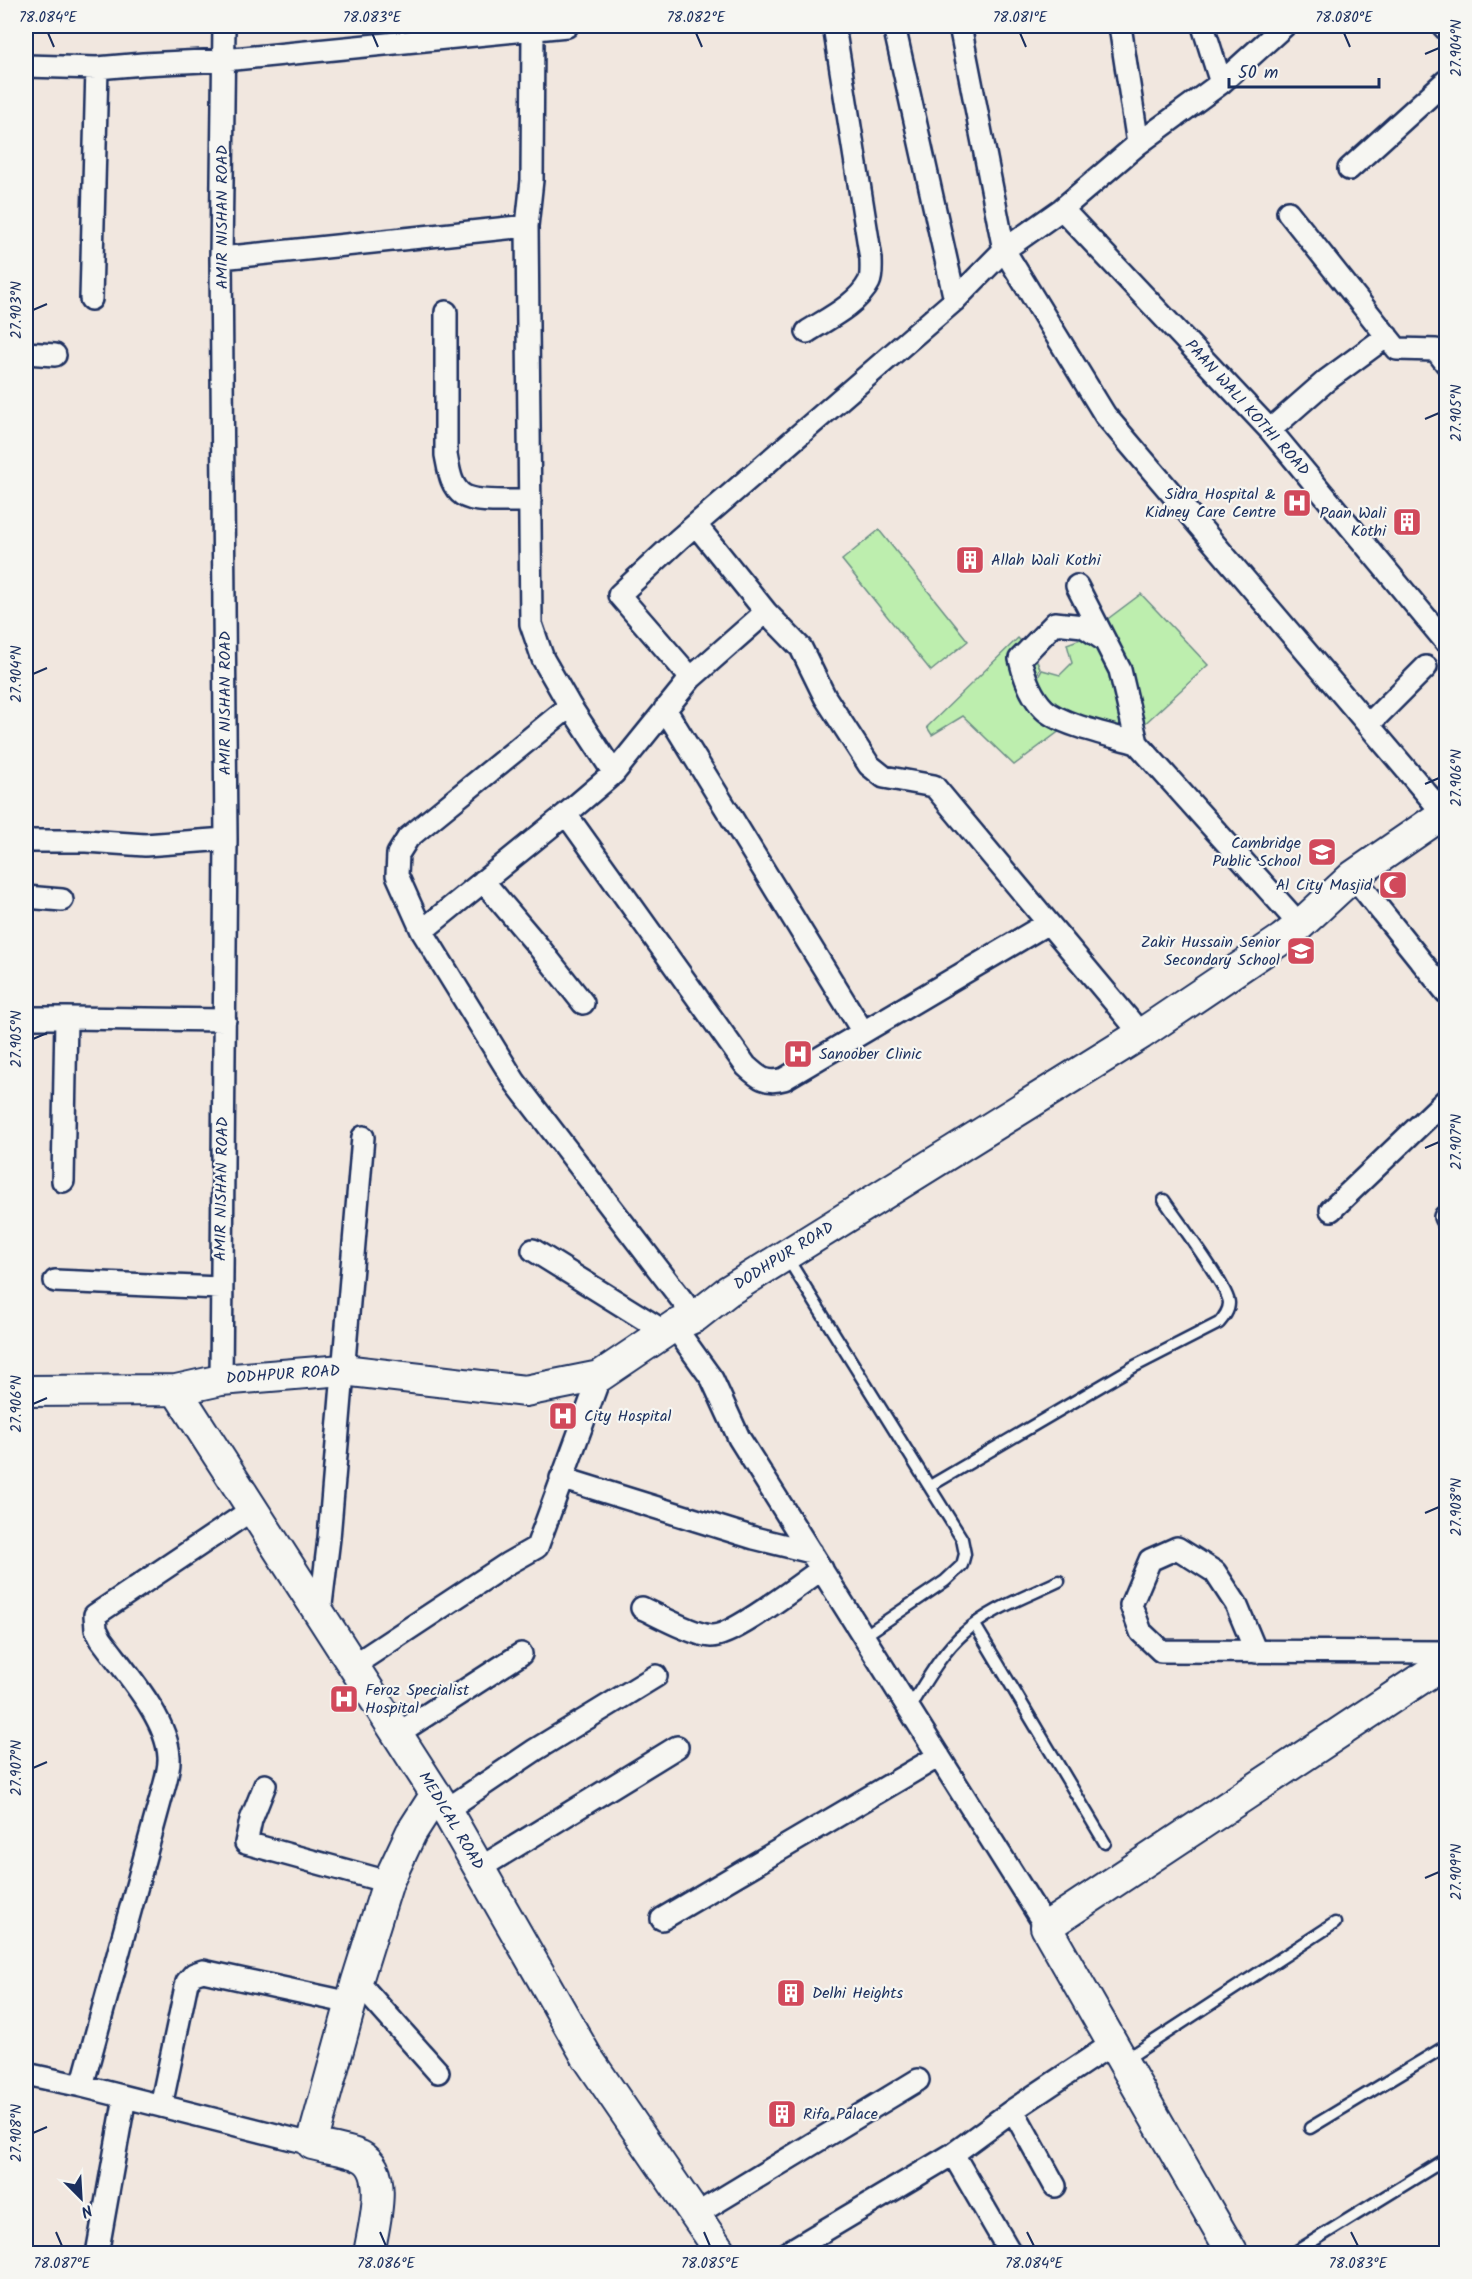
<svg xmlns="http://www.w3.org/2000/svg" width="1472" height="2279" viewBox="0 0 1472 2279" font-family="Kalam,sans-serif">
<style>
.green{fill:#bdeeae;stroke:#6c8e86;stroke-width:1.5}
.lines{fill:none;stroke-linecap:round;stroke-linejoin:round}
.lane-casing{stroke:#1b2f5e;stroke-width:15}
.street-casing{stroke:#1b2f5e;stroke-width:26}
.secondary-casing{stroke:#1b2f5e;stroke-width:34}
.lane{stroke:#f6f6f2;stroke-width:10}
.street{stroke:#f6f6f2;stroke-width:21}
.secondary{stroke:#f6f6f2;stroke-width:30}
.ticks{fill:none;stroke:#1b2f5e;stroke-width:2}
.labels{text-anchor:middle;dominant-baseline:central;stroke-width:4.5;stroke-linejoin:round;paint-order:stroke}
.street-label{font-size:16px;fill:#1b2f5e;stroke:#f6f6f2}
.poi-label{font-size:16px;fill:#1b2f5e;stroke:#f6f6f2;text-anchor:start}
.neatline{fill:none;stroke:#1b2f5e;stroke-width:2}
.ticks-label{font-size:15px;text-anchor:middle;fill:#1b2f5e}
</style>
<rect width="100%" height="100%" fill="#f1e7df"/>
<filter id="ink" filterUnits="userSpaceOnUse"><feTurbulence type="fractalNoise" baseFrequency=".0167" numOctaves="2"/><feDisplacementMap in="SourceGraphic" scale="12" xChannelSelector="R" yChannelSelector="G"/><feConvolveMatrix kernelMatrix="1 2 1 2 8 2 1 2 1" color-interpolation-filters="sRGB"/></filter>
<g filter="url(#ink)">
<!-- green -->
<path class="green" d="M879,530L968,641L931,671L842,560Z
M1141,594L1208,665L1139,729L1101,624Z
M1086,637L1102,647L1112,670L1127,735L1066,719L1034,685L1042,670L1060,675L1072,663L1067,644Z
M1018,638L1035,656L1040,669L1032,683L1061,730L1014,765L963,716L932,735L927,727Z"/>
<g class="lines">
<!-- lane casing -->
<g class="lane-casing">
<path id="lane" d="M786,1256L962,1539L965,1554L962,1565L945,1581L864,1636
M930,1486L1135,1366L1219,1323C1224,1317 1229,1311 1229,1303C1229,1288 1175,1217 1164,1200
M975,1625L1105,1843
M909,1708C925,1683 941,1653 964,1633C990,1609 1028,1596 1059,1581
M1125,2060L1335,1923
M1310,2128L1446,2046
M1292,2254L1446,2159"/>
</g>
<!-- street casing -->
<g class="street-casing">
<path id="street" d="M894,26L955,300
M960,26L1004,250L1105,415L1444,814
M1120,26L1138,144
M1203,26L1221,83
M1443,26L1446,29
M533,29L532,180L527,226L531,624L543,659L570,706L614,773
M26,66L97,68L143,64L224,60L567,26
M1349,169L1446,81
M1062,209L1270,430L1446,642
M1288,212L1397,349L1436,350L1446,363
M221,258L527,226
M91,299L97,68
M446,312V455C449,469 450,486 463,495C476,504 513,500 530,501
M807,332C827,319 858,304 869,282C872,276 871,266 871,259L834,26
M26,353L55,355
M1270,430L1327,380L1387,336
M696,525L766,612L801,648L825,697L869,765L884,777L934,786L1141,1034
M1077,586L1120,670L1137,743L1300,925
M766,612L691,678L614,773L566,814L746,1066C759,1078 766,1084 784,1079L1048,923
M1104,640L1083,626L1055,623L1020,659C1024,676 1031,696 1044,709C1060,725 1114,736 1137,743
M691,678L619,595L679,539L955,300L1004,250L1062,209L1138,144L1221,83L1284,26
M570,706L408,838L398,854L397,875L422,931L515,1082L695,1317
M665,709L863,1032
M1368,725L1426,667
M26,841H86L145,845L226,839
M1353,876L1446,992
M483,881L538,946L583,1003
M26,897L62,900
M422,931L566,814
M26,1018H66
M63,1181L66,1018L225,1020
M1331,1210L1446,1100
M1445,1217L1446,1219
M533,1250L665,1332
M55,1281L220,1288
M674,1326L712,1379L739,1438L1046,1927
M221,1380L226,839L221,258L224,26
M561,1478L754,1538L811,1552
M642,1608C659,1616 694,1635 711,1636C733,1637 801,1583 822,1569
M320,1613L329,1538L363,1137
M1256,1652L1236,1604L1215,1572L1177,1548L1150,1560L1131,1605L1141,1632L1161,1651L1446,1652
M354,1665L507,1564L537,1547L600,1376
M397,1734L521,1654
M265,1785L251,1820L246,1843L388,1882
M446,1810L535,1750L656,1676
M480,1868L677,1747
M662,1919L939,1756
M357,1981L438,2072
M26,2074L82,2086L312,2144
M82,2086L161,1798C164,1786 170,1770 169,1757C167,1717 124,1671 101,1639L96,1629L95,1615L253,1509
M161,2106L187,1982L194,1974L203,1971L351,2003
M1013,2110L1055,2186
M953,2154L1011,2254
M695,2215L918,2080
M97,2254L125,2097
M785,2254L953,2154L1013,2110L1112,2044"/>
</g>
<!-- secondary casing -->
<g class="secondary-casing">
<path id="secondary" d="M176,1390L446,1810L587,2057L722,2254
M26,1391L176,1390L221,1380L343,1370L525,1391L600,1376L674,1326L695,1317L728,1291L1141,1034L1282,939L1300,925L1353,876L1446,812
M369,2254C373,2228 390,2172 362,2157C350,2150 326,2148 312,2144L357,1981L388,1882L411,1833L436,1794
M1233,2254L1046,1927L1446,1662"/>
</g>
<!-- lane -->
<use href="#lane" class="lane"/>
<!-- street -->
<use href="#street" class="street"/>
<!-- secondary -->
<use href="#secondary" class="secondary"/>
</g>
</g>
<!-- ticks -->
<path class="ticks" d="M48,33L54,47M372,33L378,47M696,33L702,47M1020,33L1026,47M1344,33L1350,47M1425,54L1439,48M33,310L47,304M1425,419L1439,413M33,674L47,668M1425,784L1439,778M33,1039L47,1033M1425,1148L1439,1142M33,1404L47,1398M1425,1513L1439,1507M33,1768L47,1762M1425,1878L1439,1872M33,2133L47,2127M56,2232L62,2246M380,2232L386,2246M704,2232L710,2246M1027,2232L1034,2246M1351,2232L1358,2246"/>
<!-- icons -->
<defs>
<g id="hospital-square" transform="scale(1.5)"><rect x="-9" y="-9" width="18" height="18" rx="4" fill="#d1495b" stroke="#f6f6f2"/><path d="M-5-5h3v3.5h4V-5h3V5h-3V1.5h-4V5h-3Z" fill="#fff"/></g>
<g id="building-square" transform="scale(1.5)"><rect x="-9" y="-9" width="18" height="18" rx="4" fill="#d1495b" stroke="#f6f6f2"/><path d="M-4-6H4V6H1V3H-1V6H-4ZM-2.5-4.3h1.7v1.8h-1.7ZM.8-4.3h1.7v1.8H.8ZM-2.5-1h1.7V.8h-1.7ZM.8-1h1.7V.8H.8Z" fill="#fff"/></g>
<g id="school-square" transform="scale(1.5)"><rect x="-9" y="-9" width="18" height="18" rx="4" fill="#d1495b" stroke="#f6f6f2"/><path d="M0-5L7-2L0 1L-7-2ZM-4 1L0 2.5L4 1V4Q0 6-4 4Z" fill="#fff"/></g>
<g id="mosque-square" transform="scale(1.5)"><rect x="-9" y="-9" width="18" height="18" rx="4" fill="#d1495b" stroke="#f6f6f2"/><path d="M3.5-4.9A6 6 0 1 0 3.5 4.9A5 5 0 1 1 3.5-4.9Z" fill="#fff"/></g>
</defs>
<g fill-rule="evenodd">
<use href="#hospital-square" x="1297" y="503"/>
<use href="#building-square" x="1407" y="522"/>
<use href="#building-square" x="970" y="560"/>
<use href="#school-square" x="1322" y="852"/>
<use href="#mosque-square" x="1393" y="885"/>
<use href="#school-square" x="1301" y="951"/>
<use href="#hospital-square" x="798" y="1054"/>
<use href="#hospital-square" x="563" y="1416"/>
<use href="#hospital-square" x="344" y="1699"/>
<use href="#building-square" x="791" y="1993"/>
<use href="#building-square" x="782" y="2114"/>
</g>
<g class="labels">
<!-- street labels -->
<g class="street-label">
<text transform="translate(222 217) rotate(-90)">AMIR NISHAN ROAD</text>
<text transform="translate(1247 408) rotate(48)">PAAN WALI KOTHI ROAD</text>
<text transform="translate(225 703) rotate(-90)">AMIR NISHAN ROAD</text>
<text transform="translate(222 1189) rotate(-89)">AMIR NISHAN ROAD</text>
<text transform="translate(784 1256) rotate(-32)">DODHPUR ROAD</text>
<text transform="translate(283 1375) rotate(-4)">DODHPUR ROAD</text>
<text transform="translate(451 1821) rotate(59)">MEDICAL ROAD</text>
</g>
<!-- poi labels -->
<g class="poi-label">
<text x="1276" y="494" text-anchor="end">Sidra Hospital &amp;<tspan x="1276" dy="18">Kidney Care Centre</tspan></text>
<text x="1386" y="513" text-anchor="end">Paan Wali<tspan x="1386" dy="18">Kothi</tspan></text>
<text x="991" y="560">Allah Wali Kothi</text>
<text x="1301" y="843" text-anchor="end">Cambridge<tspan x="1301" dy="18">Public School</tspan></text>
<text x="1372" y="885" text-anchor="end">Al City Masjid</text>
<text x="1280" y="942" text-anchor="end">Zakir Hussain Senior<tspan x="1280" dy="18">Secondary School</tspan></text>
<text x="819" y="1054">Sanoober Clinic</text>
<text x="584" y="1416">City Hospital</text>
<text x="365" y="1690">Feroz Specialist<tspan x="365" dy="18">Hospital</tspan></text>
<text x="812" y="1993">Delhi Heights</text>
<text x="803" y="2114">Rifa Palace</text>
</g>
</g>
<!-- margin -->
<rect width="1472" height="2279" fill="none" stroke="#f6f6f2" stroke-width="66"/>
<!-- north arrow -->
<g transform="translate(81 2198) rotate(156)" stroke="#f6f6f2" stroke-width="4.5" paint-order="stroke">
<path d="M0-4.5L10 22L0 15L-10 22Z" fill="#1b2f5e"/>
<text y="-9" font-size="16" font-weight="bold" text-anchor="middle" fill="#1b2f5e">N</text>
</g>
<!-- scale -->
<path d="M1229 78v9h150v-9" fill="none" stroke="#1b2f5e" stroke-width="3"/>
<text x="1238" y="78" font-size="18" fill="#1b2f5e" stroke="#f6f6f2" stroke-width="4.5" paint-order="stroke">50 m</text>
<rect x="33" y="33" width="1406" height="2213" class="neatline"/>
<g class="ticks-label">
<text x="48" y="22">78.084°E</text>
<text x="372" y="22">78.083°E</text>
<text x="696" y="22">78.082°E</text>
<text x="1020" y="22">78.081°E</text>
<text x="1344" y="22">78.080°E</text>
<text transform="translate(1456 48) rotate(-90)" y="5">27.904°N</text>
<text transform="translate(16 310) rotate(-90)" y="5">27.903°N</text>
<text transform="translate(1456 413) rotate(-90)" y="5">27.905°N</text>
<text transform="translate(16 674) rotate(-90)" y="5">27.904°N</text>
<text transform="translate(1456 778) rotate(-90)" y="5">27.906°N</text>
<text transform="translate(16 1039) rotate(-90)" y="5">27.905°N</text>
<text transform="translate(1456 1142) rotate(-90)" y="5">27.907°N</text>
<text transform="translate(16 1404) rotate(-90)" y="5">27.906°N</text>
<text transform="translate(1456 1507) rotate(-90)" y="5">27.908°N</text>
<text transform="translate(16 1768) rotate(-90)" y="5">27.907°N</text>
<text transform="translate(1456 1872) rotate(-90)" y="5">27.909°N</text>
<text transform="translate(16 2133) rotate(-90)" y="5">27.908°N</text>
<text x="62" y="2268">78.087°E</text>
<text x="386" y="2268">78.086°E</text>
<text x="710" y="2268">78.085°E</text>
<text x="1034" y="2268">78.084°E</text>
<text x="1358" y="2268">78.083°E</text>
</g>
</svg>
